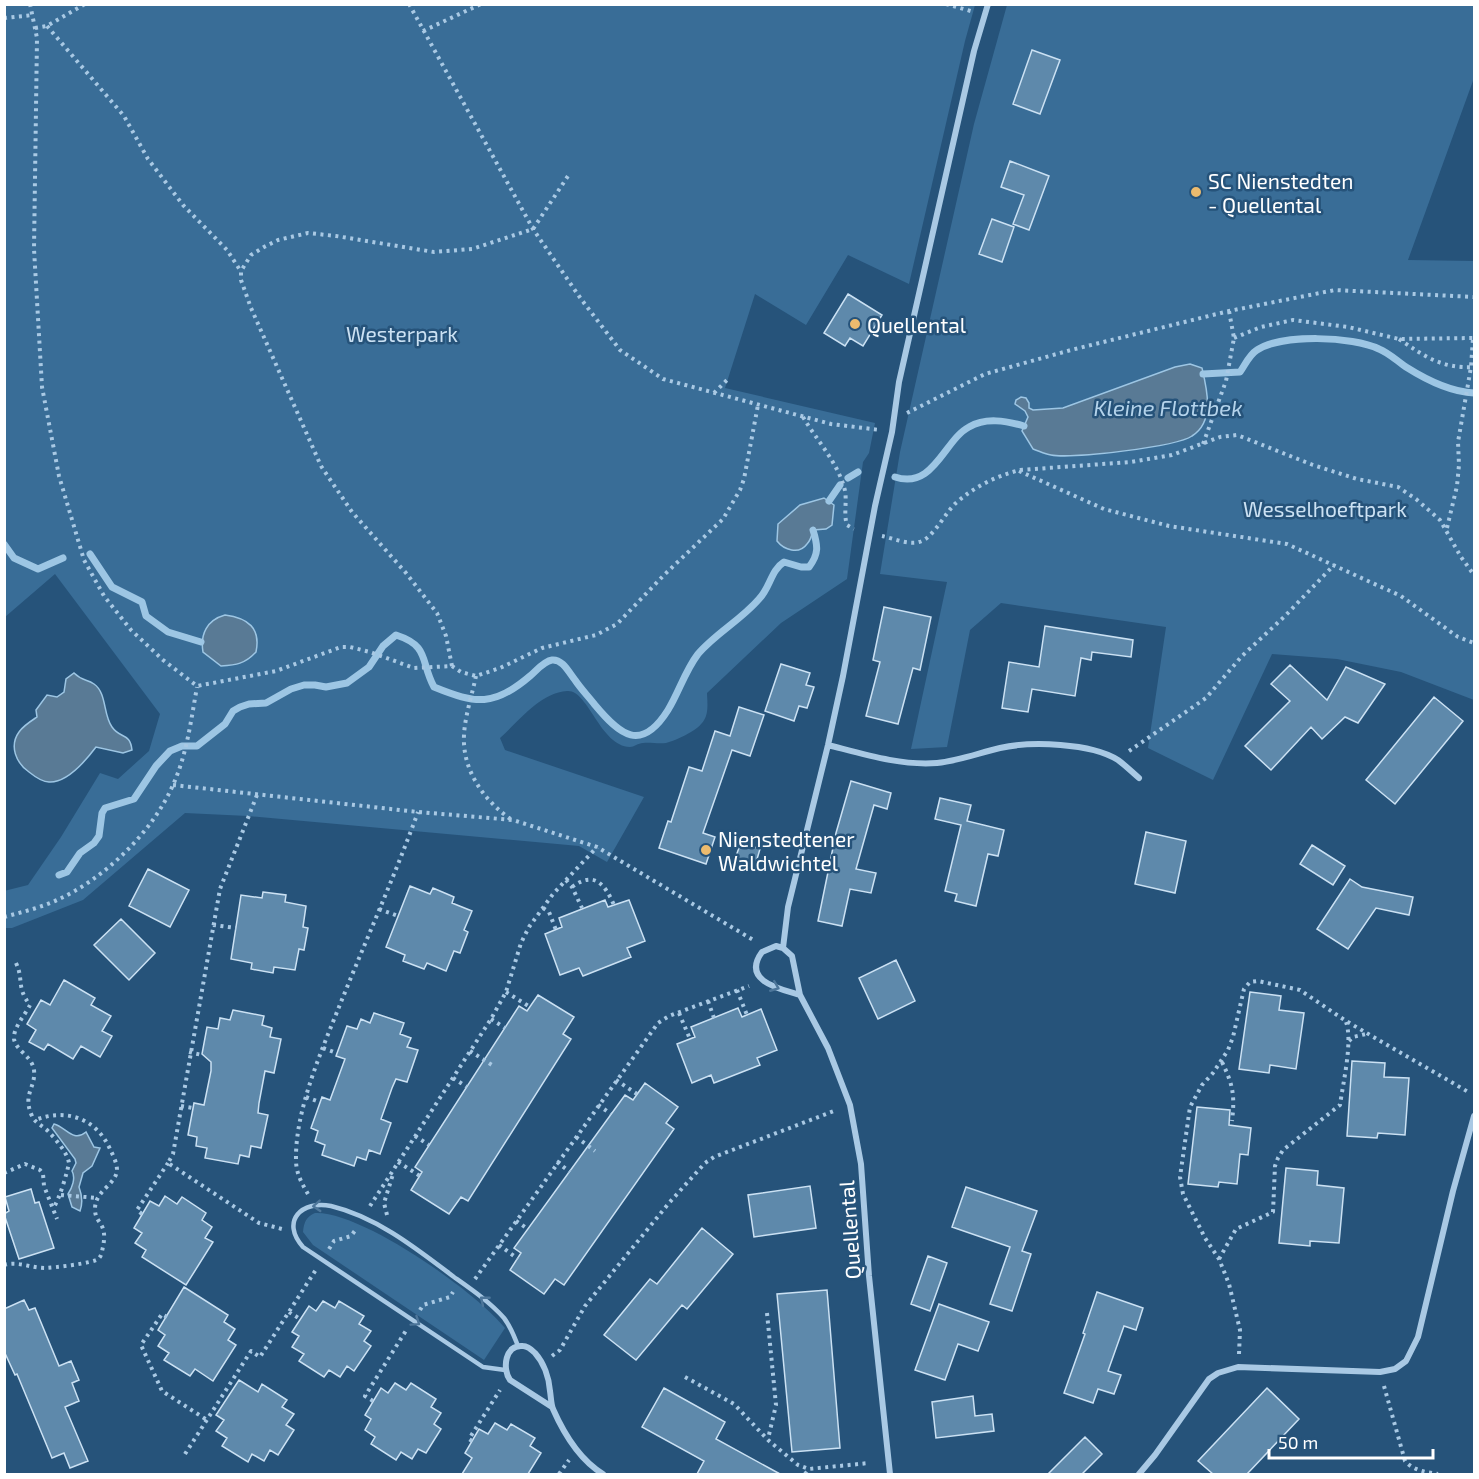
<svg xmlns="http://www.w3.org/2000/svg" width="1479" height="1479" viewBox="0 0 1479 1479" font-family="'Exo 2',sans-serif">
<style>
.green{fill:#396d97;fill-rule:evenodd}
.water{fill:#597a95;stroke:#9dc6e4;stroke-width:1.5}
.lines{fill:none;stroke-linecap:round;stroke-linejoin:round}
.stream{stroke:#9dc6e4;stroke-width:7}
.building{fill:#5e89ab;stroke:#cbe1f3;stroke-width:1.5}
.path{stroke:#a9c9e4;stroke-width:4;stroke-dasharray:3 4.5;stroke-linecap:butt}
.lane{stroke:#a9c9e4;stroke-width:4.5}
.street{stroke:#a9c9e4;stroke-width:6}
.oneway{stroke:#4d769a}
.poi-dot{fill:#ecbb6e;stroke:#26537a;stroke-width:2}
.labels{text-anchor:middle;dominant-baseline:central;stroke-width:5;stroke-linejoin:round;paint-order:stroke}
.poi-label{font-size:21px;fill:#fff;stroke:#26537a;text-anchor:start}
.park-label{font-size:21px;fill:#cbe1f3;stroke:#26537a}
.street-label{font-size:21px;fill:#fff;stroke:#26537a}
.water-label{font-size:22px;font-style:italic;fill:#b4d3eb;stroke:#26537a}
</style>
<rect width="100%" height="100%" fill="#26537a"/>
<!-- green -->
<path class="green" d="M5,5H975L965,41L909,284L848,255L806,325L755,294L725,388L875,423L869,453L863,462L847,579L781,623L707,693C708,712 709,721 691,732C684,736 674,741 666,743C658,744 650,742 643,743C638,743 634,747 630,747C600,746 588,689 567,691C540,693 519,721 500,738L505,750L644,797L607,862L579,846L248,816L185,813L83,900L12,928H5L4,891L28,885L61,837L100,773L118,779L149,751L160,714L55,574L5,617ZM824,498L826,529L813,530L807,545L800,549V505Z
M1007,5H1474V78L1408,260L1474,261V700L1401,672L1337,659L1272,654L1213,780L1148,748L1166,627L1001,603L970,630L947,747L911,749L947,582L880,574L900,452L974,124ZM1175,367L1161,446L1052,455L1022,431L1028,417L1025,411L1028,408L1033,410L1063,408Z
M315,1213C362,1211 476,1292 505,1328L484,1360L313,1245L303,1232C304,1222 306,1217 315,1213Z"/>
<!-- water -->
<path class="water" d="M1190,364L1202,368C1207,389 1215,422 1192,436C1176,447 1070,459 1051,455C1045,454 1039,451 1033,449L1022,431L1028,417L1025,411L1015,404L1016,400L1021,397L1026,398L1029,403V408L1033,410L1063,408L1175,367Z
M824,498L834,505L832,525L826,529L813,530C812,535 810,541 807,544C799,555 784,550 777,541L778,524L800,505Z
M225,615C248,618 261,628 256,652C245,664 236,665 221,666L203,652C200,634 207,620 225,615Z
M74,673C82,681 87,679 94,684C107,693 103,715 112,727C120,739 130,732 132,750L123,753L96,747C87,759 67,783 49,782C43,782 34,776 29,772C16,763 9,746 19,732C23,726 31,721 37,717L36,710L47,695L57,697L64,692L66,679Z
M54,1124C66,1127 73,1143 86,1132L94,1147L100,1148L92,1166L83,1173L79,1187C82,1195 83,1203 80,1211L72,1207L68,1194C72,1188 76,1178 72,1171L76,1163L75,1159L52,1128Z"/>
<g class="lines">
<!-- stream -->
<path class="stream" d="M1203,374L1240,372C1245,365 1249,355 1257,350C1281,334 1353,336 1379,349C1389,353 1397,361 1406,367C1425,379 1451,392 1474,393
M895,477C934,490 944,440 969,427C986,417 1006,421 1024,426
M848,478L858,472
M829,501L840,485
M4,544L14,558L38,569L63,558
M90,554L112,587L142,602L146,616L168,632L201,642
M59,875L67,872L80,853L94,843L99,836L102,813L105,808L134,799L156,766L170,751L182,746H197L225,724L233,711L240,707L249,704L266,703L291,689L304,685H315L326,687L347,683L369,667L383,646L396,635C430,646 420,661 434,687C476,704 494,707 530,676C536,671 544,661 552,660C563,659 569,673 575,680C581,689 588,696 595,705C620,735 641,753 668,710C679,692 685,671 698,654C716,633 741,620 759,599C770,588 771,570 784,562L801,567H809C819,554 818,546 813,530"/>
</g>
<!-- building -->
<path class="building" d="M1032,50L1060,60L1040,114L1013,104Z
M1010,161L1049,176L1029,230L1013,224L1024,195L1001,187Z
M992,219L1014,227L1002,262L979,254Z
M848,294L882,315L863,346L850,338L845,346L824,333Z
M884,607L931,617L920,670L913,668L898,724L866,716L880,662L873,660Z
M1045,626L1133,640L1131,657L1092,652L1091,660L1081,658L1075,696L1032,689L1028,712L1002,708L1009,662L1039,667Z
M781,664L810,673L806,685L814,687L807,708L799,706L794,721L765,711Z
M1290,665L1327,700L1346,667L1385,684L1358,723L1345,717L1322,739L1311,727L1271,770L1245,746L1290,701L1271,684Z
M1434,697L1463,721L1395,804L1366,780Z
M739,707L764,715L750,756L732,750L703,833L715,837L706,864L659,848L668,821L671,822L689,767L702,771L715,731L730,736Z
M851,781L891,793L887,809L874,805L856,869L876,873L871,893L850,889L842,926L818,921L836,833Z
M940,798L971,805L967,821L1004,830L998,856L988,854L976,906L955,901L957,894L945,891L961,825L935,819Z
M1146,832L1186,841L1175,893L1135,884Z
M741,842L760,849L755,866L735,859Z
M1312,845L1345,866L1333,885L1300,864Z
M148,869L189,890L170,927L129,906Z
M1350,879L1362,887L1413,897L1409,915L1376,908L1348,949L1317,929Z
M410,886L430,894L433,888L454,897L452,903L472,911L464,930L468,932L460,953L454,951L446,971L427,963L424,969L403,961L405,955L386,947Z
M263,892L286,895L285,902L306,906L303,927L308,928L304,950L299,949L295,970L274,967L273,973L251,969L252,963L231,959L241,895L262,898Z
M605,900L608,907L629,900L645,941L627,948L631,957L583,976L579,968L560,975L545,934L562,927L559,918Z
M121,919L155,953L129,980L94,945Z
M896,960L915,1001L878,1019L859,978Z
M64,980L95,998L91,1005L111,1016L102,1031L112,1036L100,1057L81,1046L73,1059L48,1044L44,1050L29,1042L36,1030L27,1024L41,1000L50,1005Z
M1250,992L1281,996L1279,1010L1304,1013L1296,1069L1270,1065L1269,1073L1239,1069Z
M538,995L574,1017L563,1034L571,1039L468,1201L461,1197L449,1214L411,1190L422,1172L415,1167L519,1006L527,1011Z
M738,1008L742,1017L761,1009L777,1050L757,1058L760,1065L714,1083L711,1075L692,1083L677,1044L695,1037L691,1027Z
M233,1010L264,1016L262,1025L272,1028L270,1037L281,1039L274,1073L265,1071L259,1103L258,1113L268,1115L261,1148L251,1146L249,1157L240,1155L238,1164L205,1158L207,1148L196,1146L197,1137L188,1135L194,1103L204,1105L211,1071V1062L202,1054L207,1027L218,1029L220,1018L230,1020Z
M374,1013L404,1023L400,1034L411,1038L407,1047L418,1050L407,1082L396,1079L392,1088L381,1119L391,1123L380,1154L369,1150L366,1160L357,1157L354,1166L322,1155L325,1145L315,1141L318,1131L311,1128L322,1097L330,1100L345,1059L336,1056L347,1026L357,1029L361,1019L370,1023Z
M1352,1061L1385,1063L1384,1077L1409,1078L1405,1135L1378,1133L1377,1138L1347,1136Z
M645,1083L678,1107L666,1123L674,1129L564,1285L555,1279L544,1294L510,1270L521,1253L514,1248L625,1095L633,1100Z
M1197,1107L1230,1110L1229,1125L1251,1128L1248,1155L1240,1154L1237,1184L1219,1182L1218,1187L1188,1184Z
M1286,1168L1318,1171L1317,1185L1344,1188L1339,1243L1310,1241V1246L1279,1243Z
M810,1186L816,1228L754,1237L748,1195Z
M966,1187L1037,1211L1022,1251L1031,1254L1012,1311L990,1304L1010,1247L952,1227Z
M31,1189L35,1203L39,1202L54,1248L19,1259L4,1214L9,1211L5,1197Z
M165,1196L177,1204L182,1197L206,1213L202,1220L212,1227L205,1238L213,1242L186,1285L142,1257L146,1250L135,1243L142,1233L134,1228L150,1201L159,1206Z
M702,1228L733,1254L687,1309L682,1305L636,1360L604,1335L650,1279L657,1284Z
M928,1256L947,1263L930,1311L911,1304Z
M184,1287L228,1315L224,1322L235,1329L228,1340L236,1345L213,1381L195,1369L190,1376L164,1360L169,1353L158,1346L165,1335L158,1330Z
M827,1290L840,1448L792,1452L777,1294Z
M1097,1292L1143,1308L1136,1330L1124,1326L1108,1371L1121,1375L1114,1394L1098,1389L1093,1403L1064,1393L1085,1334L1083,1333Z
M24,1300L29,1310L35,1308L59,1366L71,1361L79,1380L72,1383L79,1401L65,1407L88,1461L70,1468L64,1453L52,1458L17,1374L15,1375L4,1351V1309Z
M323,1301L335,1308L339,1301L364,1316L359,1324L371,1331L364,1341L371,1346L354,1371L347,1366L340,1377L329,1370L324,1377L299,1361L304,1354L292,1347L299,1336L292,1332L309,1306L316,1311Z
M939,1304L989,1322L978,1351L958,1344L945,1380L915,1370Z
M239,1380L258,1392L262,1384L287,1400L282,1407L294,1414L286,1425L294,1430L278,1455L270,1450L264,1461L252,1454L248,1462L222,1446L227,1438L216,1431L224,1420L216,1415Z
M395,1383L406,1390L411,1383L436,1399L431,1407L441,1413L434,1424L441,1429L426,1453L418,1449L412,1459L401,1452L396,1460L371,1444L375,1437L365,1430L371,1419L365,1415L381,1388L388,1393Z
M664,1388L725,1422L716,1439L780,1474H697L704,1461L642,1427Z
M1267,1388L1299,1419L1247,1474H1213L1198,1461Z
M973,1396L975,1416L992,1414L994,1431L936,1438L932,1402Z
M495,1423L507,1430L511,1424L535,1438L530,1446L541,1453L528,1474H462L472,1458L465,1453L479,1429L488,1434Z
M1085,1437L1102,1454L1082,1474H1048Z"/>
<g class="lines">
<!-- path -->
<path class="path" d="M30,4L37,38L34,249L42,387L59,476L84,560L104,596L131,630L163,660L197,686L276,671L341,647H350L370,652L414,668L452,666L461,672L476,676L500,668L542,648L596,635L617,624L664,575L723,519L740,490L744,479L758,405
M409,4L533,229L581,299L620,350L663,379L831,424L880,430
M946,4L974,12
M4,18L33,15
M47,26L124,116L148,159L183,205L227,250L240,270
M35,28L47,26L85,4
M423,31L481,4
M1234,338L1261,327L1293,320L1348,327L1399,339L1474,338
M1399,339C1424,356 1442,369 1474,367
M714,393L728,379
M907,413L985,374L1071,350L1229,311L1335,290L1474,297
M803,417C816,439 837,462 844,487C848,499 843,513 847,525L854,529
M1203,444L1226,381L1234,338L1229,311
M1019,471L1104,509L1169,526L1287,544L1401,596L1458,637L1474,643
M1447,528L1457,486L1459,465L1458,442L1471,367L1473,338
M882,536C892,538 908,545 919,542C933,539 946,511 957,502C976,486 996,476 1020,470L1131,462L1172,455L1220,437L1237,435L1313,465L1357,479L1398,487L1416,499L1440,520L1461,557L1474,575
M452,666L446,636L437,613L406,573L352,512L321,466L251,308L241,280V271L251,255L264,247L278,240L308,233L336,236L434,252L472,249L533,229L570,173
M476,676C472,695 465,716 464,735C462,770 484,801 512,820
M1129,751L1206,698L1242,656L1285,616L1334,565
M173,785L418,812L513,820L597,847L755,941
M257,795L220,889L173,1154L168,1163L259,1223L282,1229
M566,880L572,887L582,908
M572,887C595,870 605,885 614,905
M543,908L549,912L556,930
M379,909L398,916
M4,917C22,912 40,908 57,900C104,879 152,833 173,785C187,754 191,720 197,687
M213,925L236,928
M16,963C24,980 16,987 30,1005C25,1015 13,1028 14,1039C16,1051 32,1056 34,1070C36,1088 22,1094 32,1116C35,1123 43,1126 49,1132C56,1140 67,1152 69,1163C67,1173 59,1201 53,1208
M737,990L747,1015
M506,992L530,1007
M708,1001L714,1018
M679,1013L690,1039
M491,1019L505,1028
M1349,1041L1353,1037L1366,1034
M323,1048L337,1053
M470,1051L492,1065
M189,1052L202,1055
M1222,1062C1233,1085 1235,1095 1232,1121
M453,1078L467,1087
M616,1080L637,1094
M306,1097L320,1102
M598,1105L611,1114
M181,1106L193,1108
M415,1136L429,1145
M576,1137L595,1151
M398,1162L420,1176
M557,1162L570,1172
M4,1173L25,1164L40,1170L43,1174L44,1186L57,1219
M308,1194C302,1184 296,1173 296,1160C295,1111 321,1052 339,1007C365,942 394,878 418,812
M61,1195L97,1198
M370,1206L491,1019L506,992L521,943L529,927L553,894L597,847
M142,1214L137,1210L168,1163
M387,1215L384,1203L393,1174
M516,1221L528,1229
M499,1245L518,1259
M329,1249L334,1241L351,1236L357,1228
M1219,1259L1236,1229L1273,1212L1275,1166L1278,1158L1283,1150L1340,1105C1343,1083 1353,1041 1346,1022
M4,1265C18,1261 31,1268 45,1268C52,1268 94,1263 98,1259C102,1256 102,1250 103,1247C108,1221 95,1225 95,1209C95,1190 116,1185 117,1170C117,1163 113,1155 110,1149C96,1118 66,1108 35,1120
M475,1279L658,1023L669,1016L749,986
M420,1310L423,1305L450,1297L453,1292
M289,1312L300,1319
M767,1313L776,1405L768,1439
M167,1317L162,1314L141,1345L162,1391L207,1420
M1239,1354L1240,1330L1229,1284L1219,1259L1205,1238L1183,1194L1180,1177L1190,1107L1202,1085L1213,1073L1228,1050L1233,1037L1244,989L1250,982L1258,981L1300,990L1346,1021L1470,1093
M552,1356L560,1350L585,1306L669,1203L705,1163L714,1157L834,1111
M685,1377L734,1404L768,1440L798,1465L809,1469L869,1463
M1384,1386L1405,1461C1414,1471 1426,1472 1438,1474
M373,1401L365,1396L407,1329
M472,1441L469,1439L500,1390
M185,1454L251,1351L260,1357L317,1268
M559,1474L569,1460
M805,1474L809,1469"/>
<!-- lane -->
<path class="lane" d="M505,1370L483,1367L303,1247C280,1221 302,1200 331,1206C377,1217 417,1249 454,1277C471,1289 490,1302 504,1318C511,1327 514,1336 518,1346"/>
<!-- street -->
<path class="street" d="M828,745C863,754 901,766 937,763C958,761 979,753 1000,748C1031,741 1091,743 1118,760C1125,765 1132,772 1139,778
M783,948L788,907L828,745L843,676L875,506L892,432L899,382L974,51L988,4
M800,995C780,989 741,981 762,952L776,946L783,948L792,956L800,995L828,1048L850,1105L861,1164L869,1276L890,1474
M552,1407L510,1380C502,1369 505,1344 523,1346C528,1346 532,1350 535,1353C544,1363 549,1378 550,1391C551,1397 551,1404 553,1409C564,1434 580,1460 603,1474
M1139,1474L1155,1455L1209,1379L1218,1373L1238,1367L1380,1372L1395,1369L1406,1361L1418,1337L1453,1191L1474,1116"/>
</g>
<!-- one-way arrows -->
<defs><path id="oneway-chevron" d="M-2-3.5L2.5 0L-2 3.5" fill="none" stroke-width="1.6" stroke-linecap="round" stroke-linejoin="round" transform="scale(1.5)"/></defs>
<g class="oneway">
<use href="#oneway-chevron" transform="translate(775 987) rotate(22)"/>
<use href="#oneway-chevron" transform="translate(317 1206) rotate(177)"/>
<use href="#oneway-chevron" transform="translate(484 1300) rotate(-141)"/>
<use href="#oneway-chevron" transform="translate(416 1322) rotate(34)"/>
</g>
<!-- markers -->
<g class="poi-dot">
<circle cx="1196" cy="192" r="6"/>
<circle cx="855" cy="324" r="6"/>
<circle cx="706" cy="850" r="6"/>
</g>
<g class="labels">
<!-- poi labels -->
<g class="poi-label">
<text x="1208" y="180">SC Nienstedten<tspan x="1208" dy="24">- Quellental</tspan></text>
<text x="867" y="324">Quellental</text>
<text x="718" y="838">Nienstedtener<tspan x="718" dy="24">Waldwichtel</tspan></text>
</g>
<!-- park labels -->
<g class="park-label">
<text x="402" y="333">Westerpark</text>
<text x="1325" y="508">Wesselhoeftpark</text>
</g>
<!-- street labels -->
<g class="street-label">
<text transform="translate(849 1230) rotate(-94)">Quellental</text>
</g>
<!-- water labels -->
<g class="water-label">
<text x="1168" y="407">Kleine Flottbek</text>
</g>
</g>
<!-- border -->
<rect width="1479" height="1479" fill="none" stroke="#ffffff" stroke-width="12"/>
<!-- scale -->
<path d="M1269 1449v9h164v-9" fill="none" stroke="#ffffff" stroke-width="3"/>
<text x="1278" y="1449" font-size="18" fill="#ffffff" stroke="#26537a" stroke-width="4.5" paint-order="stroke">50 m</text>
</svg>
